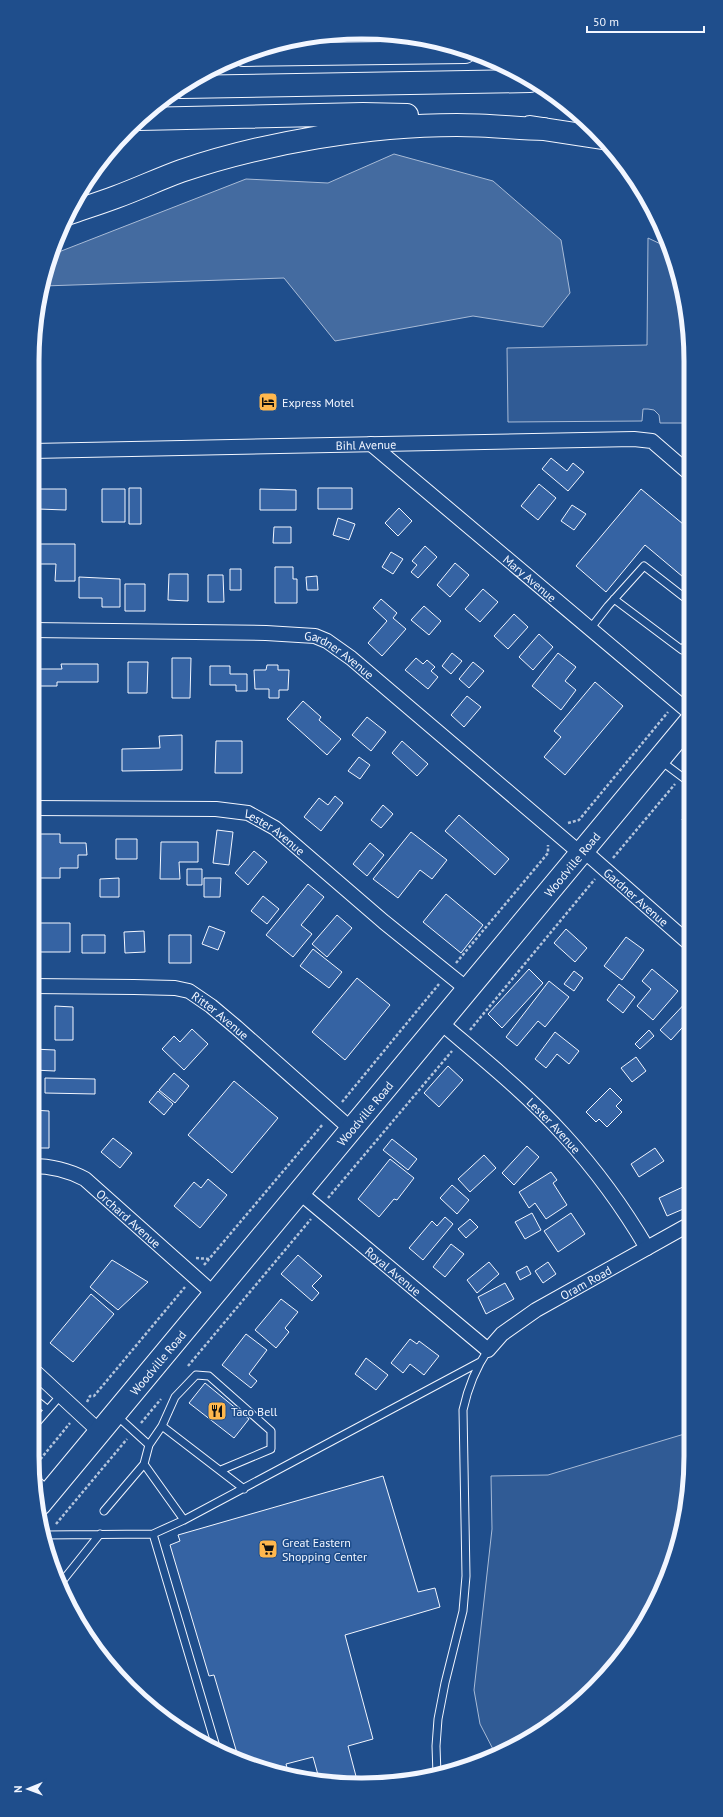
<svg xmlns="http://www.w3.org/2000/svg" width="723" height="1817" viewBox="0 0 723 1817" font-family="'PT Sans',sans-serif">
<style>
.built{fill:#305b95;stroke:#a8bbd7}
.water{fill:#446ba0;stroke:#a8bbd7}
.building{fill:#3563a3;stroke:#f2f6ff}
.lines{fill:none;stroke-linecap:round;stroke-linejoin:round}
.service-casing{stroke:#f2f6ff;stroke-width:9}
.minor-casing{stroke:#f2f6ff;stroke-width:16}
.primary-casing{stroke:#f2f6ff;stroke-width:24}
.motorway-casing{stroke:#f2f6ff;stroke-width:24}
.path{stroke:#b3c4dc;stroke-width:2.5;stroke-dasharray:3 2;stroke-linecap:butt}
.service{stroke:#1f4e8c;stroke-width:7}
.minor{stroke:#1f4e8c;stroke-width:14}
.primary{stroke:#1f4e8c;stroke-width:22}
.motorway{stroke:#1f4e8c;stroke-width:22}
.labels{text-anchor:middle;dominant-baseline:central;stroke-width:3;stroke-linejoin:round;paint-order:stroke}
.poi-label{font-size:12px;fill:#f2f6ff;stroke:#1f4e8c;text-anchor:start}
.street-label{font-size:12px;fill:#f2f6ff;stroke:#1f4e8c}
.rim{fill:none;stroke:#f2f6ff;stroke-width:5}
</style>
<rect width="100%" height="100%" fill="#1f4e8c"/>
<!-- built -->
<path class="built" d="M648,238L667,247L688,318V377L685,392L683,423H660L659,415L654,410L648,409H643L642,421L508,422L507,348L647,345Z
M691,1432V1456L680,1541L657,1601L623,1656L544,1730L496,1755L480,1724L474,1690L492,1529L491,1476L548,1475Z"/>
<!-- water -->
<path class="water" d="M394,154L493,181L561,240L570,293L543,327L473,316L335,341L284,278L43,286L44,275L51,255L246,179L328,183Z"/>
<!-- building -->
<path class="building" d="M551,458L567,471L573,463L584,472L568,491L542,469Z
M539,484L556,498L538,520L521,506Z
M129,488H141V524H129Z
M318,488H352V509H318Z
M38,489H66V510L38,509Z
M102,489H125V522H102Z
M260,489L296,490V510H260Z
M641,489L689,529V582L645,545L606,592L576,566Z
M572,505L586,514L574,530L561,521Z
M399,508L412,521L398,536L385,523Z
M338,518L355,524L349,540L333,535Z
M32,521H40V539L32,540Z
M274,527H291V543H273Z
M33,544H75V581H55L56,564H33Z
M425,546L437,557L418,578L411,572L417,565L412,561Z
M391,552L403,559L393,574L382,567Z
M455,563L469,575L450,597L437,585Z
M275,567H293V579H297V603H275Z
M230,569H241V590H230Z
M169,574H188V601L168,600Z
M208,575H223L224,602H208Z
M317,576L318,590H307L306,577Z
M32,577H34V608L32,607Z
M79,577L120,579V607H102V598H79Z
M125,584H145V611H125Z
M483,589L498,602L480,622L465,609Z
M381,599L397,613L393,618L406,629L382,656L368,643L387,621L373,608Z
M424,606L441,621L429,635L411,620Z
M514,614L528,627L508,649L494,636Z
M539,634L553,647L533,670L519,657Z
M452,653L462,661L451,674L442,666Z
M558,653L576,667L565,681L576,690L561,710L532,686Z
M172,658H191L190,698H172Z
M416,658L423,664L427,660L435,667L431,671L438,677L428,689L405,670Z
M128,662H148L147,693H128Z
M473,662L484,671L469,688L459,679Z
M61,664H98V682H57V686H39V669H62Z
M267,665H278V670H289L288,690H279V698H269V689H255L254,670H266Z
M210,666H230V674H247V691H236V685H210Z
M595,682L623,706L565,775L544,757L561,737L554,731Z
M467,696L481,707L464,727L451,715Z
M303,701L321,717L319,720L341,739L327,755L287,719Z
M367,717L386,732L371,751L352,735Z
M32,734H33V754H32Z
M182,735V770L122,771V749L160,748L159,736Z
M216,741H242V773H215Z
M402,741L428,764L417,776L392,753Z
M359,757L370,765L360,779L348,771Z
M335,796L343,803L321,831L304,817L319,798L328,805Z
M383,805L393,814L381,828L371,820Z
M459,815L509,859L495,875L445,831Z
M689,816V838L682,819Z
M217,830L233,832L229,865L213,863Z
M411,832L447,860L432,879L420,870L398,898L373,879Z
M39,834H60V843H86L87,855H78V868H60V878H39Z
M116,839H137V859H116Z
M161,842H198V862H179L180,879H160Z
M370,843L384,855L367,876L353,864Z
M254,851L267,862L248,885L235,873Z
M187,869H202V885H187Z
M119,878V897H100V879Z
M204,878H221L220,897H204Z
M308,884L324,897L301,925L312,934L293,957L266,935Z
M446,894L483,925L461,953L423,922Z
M263,896L279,909L267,924L251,911Z
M337,915L352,928L327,957L312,944Z
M38,923H70V952H38Z
M209,926L225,932L218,950L202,944Z
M566,929L587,948L575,962L554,943Z
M144,931L145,952L125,953L124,932Z
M82,935H105V953H82Z
M169,935H191V963H169Z
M626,937L644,950L622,980L604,966Z
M313,949L342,972L329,988L300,966Z
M529,969L543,983L502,1028L488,1014Z
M652,969L678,991L653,1020L637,1006L651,989L642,981Z
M574,971L583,978L574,991L564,984Z
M357,978L390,1005L345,1060L312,1032Z
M549,981L569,997L545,1027L538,1021L517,1046L506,1037Z
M619,984L635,997L623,1013L607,1000Z
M690,998V1019L671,1040L660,1030Z
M55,1006L73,1007V1040H55Z
M192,1029L208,1044L184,1070L162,1049L174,1036L180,1042Z
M649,1030L654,1036L640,1049L635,1044Z
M555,1032L579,1051L569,1064L557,1054L546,1068L535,1059Z
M33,1049L55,1050V1071L33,1070Z
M636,1057L646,1071L632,1082L621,1068Z
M448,1066L463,1080L439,1107L424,1093Z
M174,1073L189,1086L175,1103L159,1090Z
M45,1078L95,1079V1094L45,1093Z
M234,1081L278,1118L232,1173L188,1135Z
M610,1088L622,1100L616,1106L622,1112L607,1127L599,1119L596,1122L586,1112Z
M158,1091L173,1104L164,1115L149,1102Z
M32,1110L49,1111V1148H32Z
M113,1138L132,1153L120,1168L101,1152Z
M392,1139L417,1159L408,1170L383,1150Z
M527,1146L539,1157L514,1185L502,1173Z
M655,1148L664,1161L639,1177L631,1164Z
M484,1155L496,1168L470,1192L458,1179Z
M390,1159L414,1178L397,1200L394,1199L379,1217L358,1199Z
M551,1172L557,1180L553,1183L567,1205L546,1219L535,1203L529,1208L519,1192Z
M208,1179L227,1195L200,1228L174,1206L194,1182L201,1188Z
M452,1185L469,1200L457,1214L440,1198Z
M685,1186L688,1195L683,1197L688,1207L667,1216L659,1198Z
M532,1213L541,1230L525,1239L515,1222Z
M571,1213L585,1234L558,1252L544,1231Z
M445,1217L453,1224L423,1260L409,1248L432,1221L437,1226Z
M470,1219L478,1227L466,1238L458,1229Z
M451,1244L464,1254L445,1277L433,1267Z
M298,1255L322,1276L312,1286L319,1293L312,1301L281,1274Z
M112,1260L148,1282L118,1310L90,1287Z
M489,1262L499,1274L477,1293L467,1280Z
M548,1262L556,1274L543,1283L535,1271Z
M527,1266L531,1274L520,1280L516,1272Z
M505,1283L514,1299L486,1314L478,1297Z
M91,1294L114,1314L73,1362L50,1343Z
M281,1299L298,1312L285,1328L289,1332L276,1348L255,1330Z
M246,1334L267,1350L249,1374L257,1381L251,1388L222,1365Z
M410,1339L417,1344L419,1341L439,1356L424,1375L410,1364L403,1373L391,1363Z
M366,1358L388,1375L376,1390L355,1374Z
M205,1383L249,1419L234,1438L189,1403Z
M383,1476L418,1592L435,1588L440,1607L345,1635L373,1739L348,1746L357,1780L320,1782L313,1757L286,1764L289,1775L256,1768L239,1760L214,1675L209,1676L170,1545L180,1541L178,1535Z"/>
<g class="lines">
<!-- service casing -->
<g class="service-casing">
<path id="service" d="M614,599L682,650L689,641
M590,629L608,606L644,566L689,601
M661,761L689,782
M32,1397L48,1410
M162,1426L175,1397L196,1375L209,1376L271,1431V1449L221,1470
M32,1428L61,1395
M149,1445L162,1426L244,1489
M144,1464L184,1520
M36,1479L49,1491
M104,1511L144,1464L149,1445L116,1415
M153,1534L217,1750
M45,1535L153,1534L184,1520L480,1362
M60,1584L100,1534
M437,1775L436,1746L438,1719L445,1683L463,1611L466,1576L463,1410C468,1387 475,1369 488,1350
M424,1779L437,1773"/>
</g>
<!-- minor casing -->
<g class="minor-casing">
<g id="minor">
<path id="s1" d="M371,444L689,712"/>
<path id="s2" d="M32,451L634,439L652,441L689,473"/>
<path id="s3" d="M32,630L266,633L315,636L327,641L351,658L580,853"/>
<path id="s4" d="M32,808L216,809L248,813L275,828L384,922L467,989"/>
<path id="s5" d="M583,850L690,944"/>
<path id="s6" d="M32,986L134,987L175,988L189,991L211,1006L236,1027L351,1129"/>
<path id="s7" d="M440,1022C482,1058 527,1094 564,1135C596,1170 623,1207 647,1248"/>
<path id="s8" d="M32,1166C52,1166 68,1170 85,1179L214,1294"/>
<path id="s9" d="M299,1192L488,1350L502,1334L536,1310L690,1224"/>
<path d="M32,1369L100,1432"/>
</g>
</g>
<!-- primary casing -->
<g class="primary-casing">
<g id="primary">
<path id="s10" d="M40,1504L689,723"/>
</g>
</g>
<!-- motorway casing -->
<g class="motorway-casing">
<path id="motorway" d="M243,55L465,52
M182,87L530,81
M139,119L363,114L407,115
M530,127L602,138
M67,214C84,208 100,203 116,197C138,189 159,179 181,171C263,143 369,125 457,125C486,125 515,128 544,129"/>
</g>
<!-- path -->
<path class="path" d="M685,691L689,687
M568,823L579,820L668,712
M613,858L675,784
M456,963L548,853V845
M470,1030L595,879
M342,1102L439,984
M328,1198L452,1051
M196,1258L209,1259
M204,1265L323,1124
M188,1366L311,1219
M87,1402L90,1396H94L185,1287
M141,1423L161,1399
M34,1467L70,1423
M56,1524L127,1439"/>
<!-- service -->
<use href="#service" class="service"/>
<!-- minor -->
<use href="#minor" class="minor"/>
<!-- primary -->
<use href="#primary" class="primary"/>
<!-- motorway -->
<use href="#motorway" class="motorway"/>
</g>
<!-- icons -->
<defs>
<g id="hotel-square" transform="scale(1)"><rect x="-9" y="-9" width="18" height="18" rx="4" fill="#ffb74d" stroke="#1f4e8c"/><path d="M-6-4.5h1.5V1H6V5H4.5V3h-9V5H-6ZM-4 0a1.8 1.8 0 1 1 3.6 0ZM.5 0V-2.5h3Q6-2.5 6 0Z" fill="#111"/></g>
<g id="restaurant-square" transform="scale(1)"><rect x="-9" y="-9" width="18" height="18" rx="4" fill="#ffb74d" stroke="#1f4e8c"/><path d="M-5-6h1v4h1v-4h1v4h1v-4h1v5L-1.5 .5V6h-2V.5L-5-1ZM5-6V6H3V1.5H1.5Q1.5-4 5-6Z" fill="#111"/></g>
<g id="supermarket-square" transform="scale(1)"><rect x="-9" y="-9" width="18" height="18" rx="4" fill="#ffb74d" stroke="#1f4e8c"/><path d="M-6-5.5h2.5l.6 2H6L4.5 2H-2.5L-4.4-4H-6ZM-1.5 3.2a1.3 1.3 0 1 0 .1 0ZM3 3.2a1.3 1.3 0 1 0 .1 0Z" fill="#111"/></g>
</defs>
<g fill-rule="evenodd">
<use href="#hotel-square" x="268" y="402"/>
<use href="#restaurant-square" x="217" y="1411"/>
<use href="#supermarket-square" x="268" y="1549"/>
</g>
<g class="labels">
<!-- poi labels -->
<g class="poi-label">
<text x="282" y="402">Express Motel</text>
<text x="231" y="1411">Taco Bell</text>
<text x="282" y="1542">Great Eastern<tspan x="282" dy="14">Shopping Center</tspan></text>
</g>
<!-- street labels -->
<g class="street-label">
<text stroke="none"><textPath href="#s2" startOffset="334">Bihl Avenue</textPath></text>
<text stroke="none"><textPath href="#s1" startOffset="208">Mary Avenue</textPath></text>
<text stroke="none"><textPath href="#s3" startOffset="313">Gardner Avenue</textPath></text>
<text stroke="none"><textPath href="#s4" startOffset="249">Lester Avenue</textPath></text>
<text stroke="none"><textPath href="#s10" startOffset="832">Woodville Road</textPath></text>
<text stroke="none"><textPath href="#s5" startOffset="71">Gardner Avenue</textPath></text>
<text stroke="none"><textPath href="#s6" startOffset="197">Ritter Avenue</textPath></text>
<text stroke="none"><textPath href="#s10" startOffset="508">Woodville Road</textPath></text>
<text stroke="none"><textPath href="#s7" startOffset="154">Lester Avenue</textPath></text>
<text stroke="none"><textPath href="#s8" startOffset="114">Orchard Avenue</textPath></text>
<text stroke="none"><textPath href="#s9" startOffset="123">Royal Avenue</textPath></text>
<text stroke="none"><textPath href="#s9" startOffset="366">Oram Road</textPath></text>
<text stroke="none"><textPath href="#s10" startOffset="184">Woodville Road</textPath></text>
</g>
</g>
<!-- crop -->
<path d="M0 0H723V1817H0ZM361 39H362A322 322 0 0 1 684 361V1456A322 322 0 0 1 362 1778H361A322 322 0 0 1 39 1456V361A322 322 0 0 1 361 39Z" fill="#1f4e8c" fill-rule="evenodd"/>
<path class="rim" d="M361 39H362A322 322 0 0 1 684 361V1456A322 322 0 0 1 362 1778H361A322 322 0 0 1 39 1456V361A322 322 0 0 1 361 39Z"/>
<!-- north arrow -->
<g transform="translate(28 1789) rotate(269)" stroke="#1f4e8c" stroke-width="3" paint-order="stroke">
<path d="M0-3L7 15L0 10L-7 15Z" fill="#f2f6ff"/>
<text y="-6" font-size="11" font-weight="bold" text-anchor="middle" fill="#f2f6ff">N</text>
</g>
<!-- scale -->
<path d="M587 26v6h117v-6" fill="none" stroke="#f2f6ff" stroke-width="2"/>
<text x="593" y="26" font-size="12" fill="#f2f6ff" stroke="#1f4e8c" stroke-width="3" paint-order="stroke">50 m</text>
</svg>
